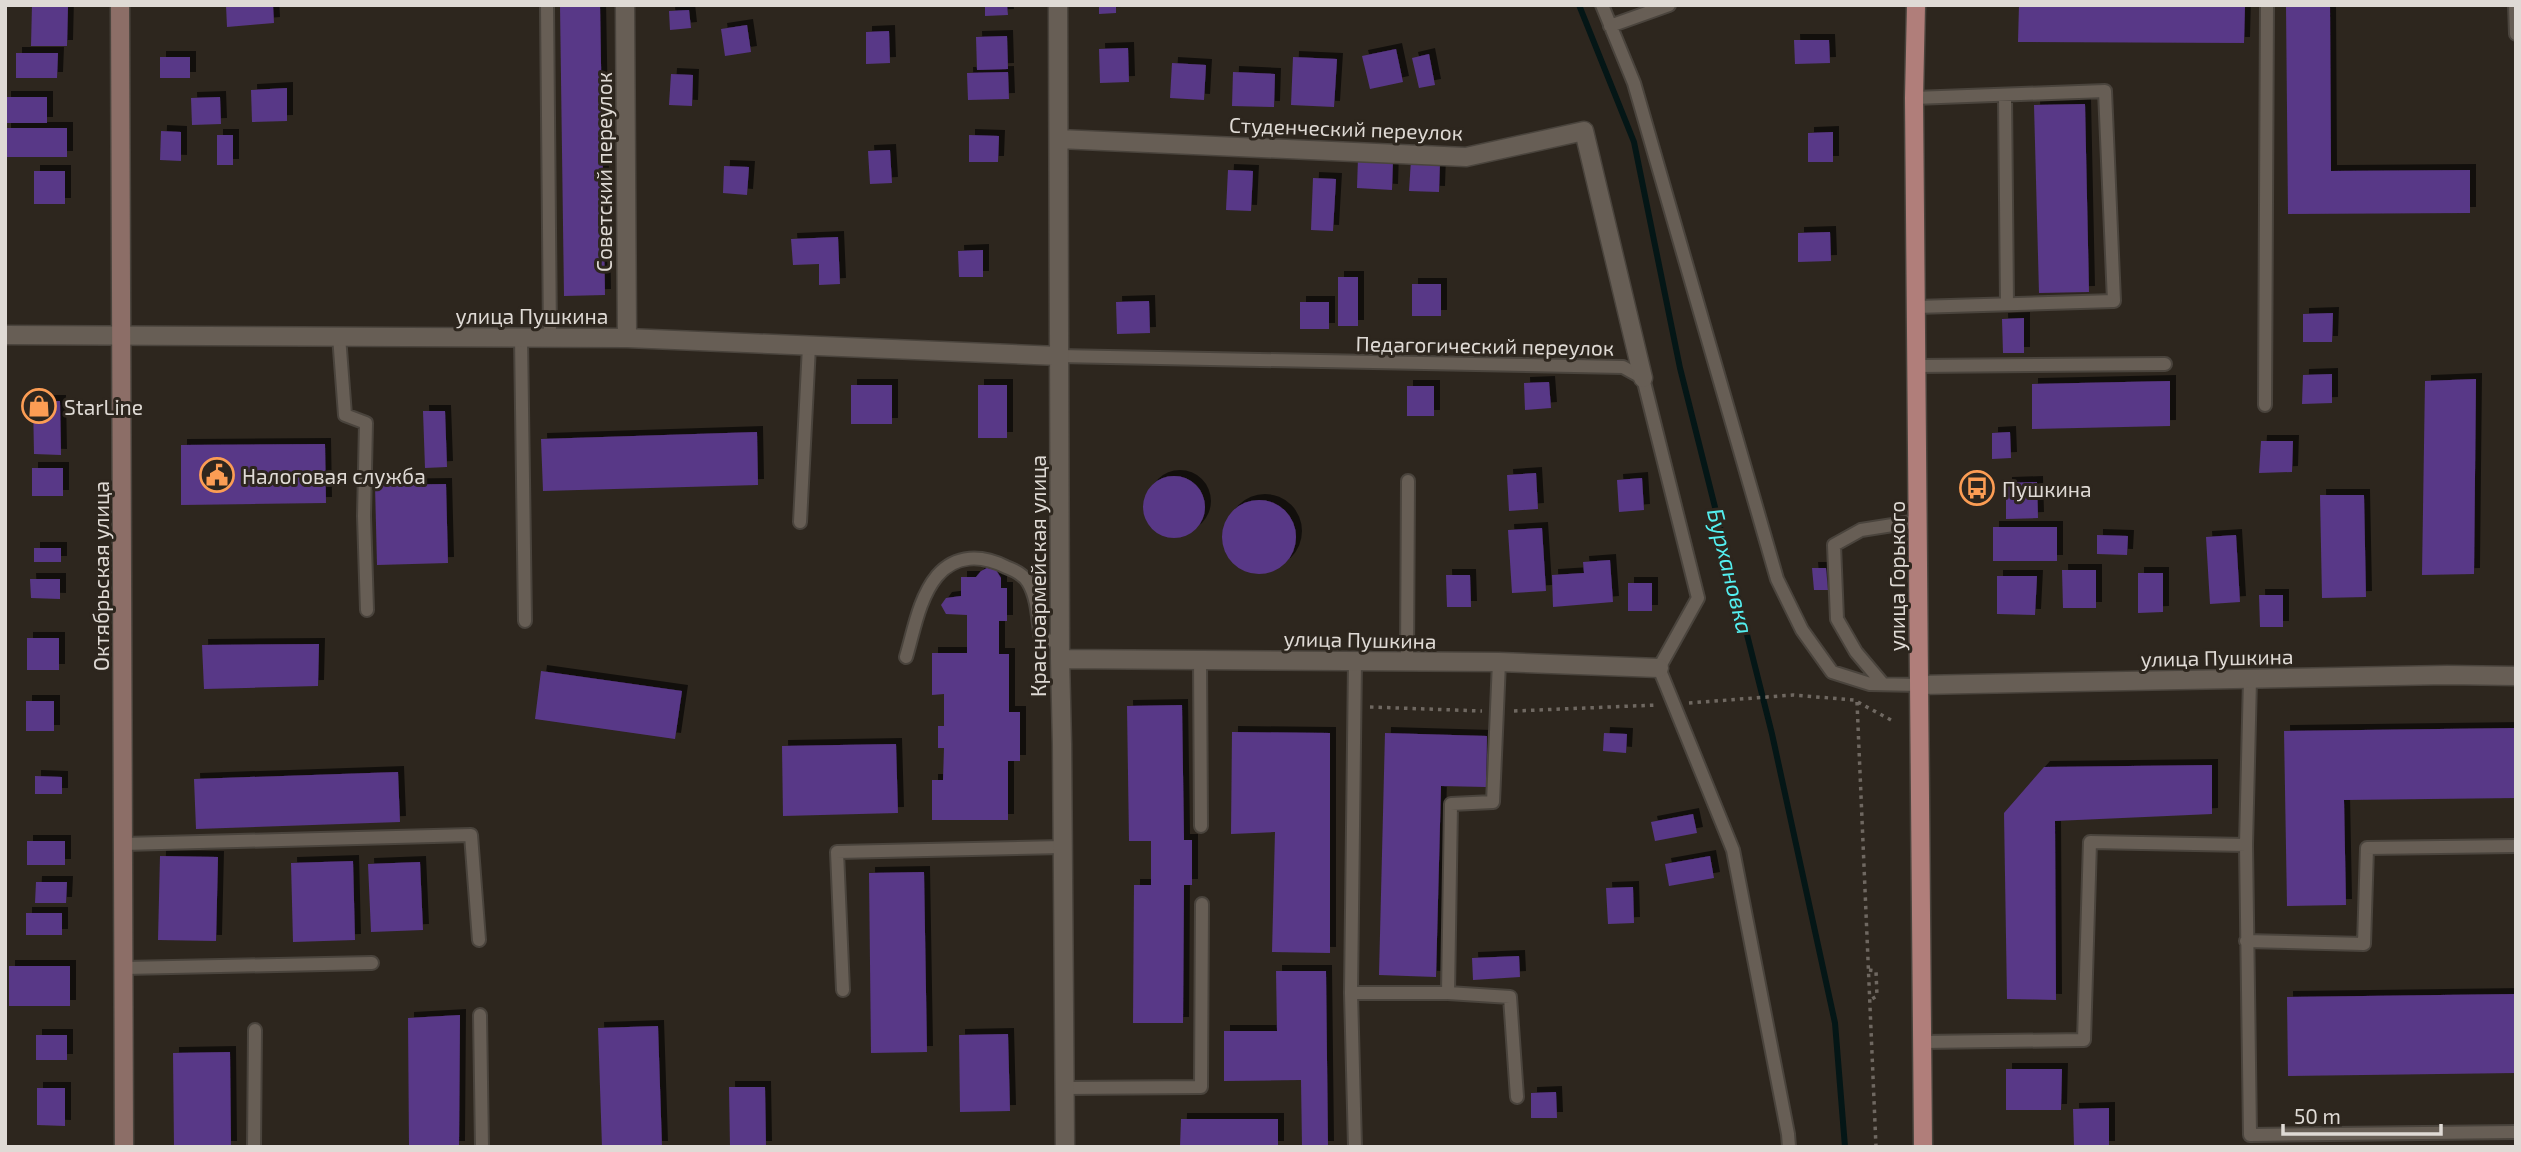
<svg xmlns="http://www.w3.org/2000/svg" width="2521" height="1152" viewBox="0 0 2521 1152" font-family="'Exo 2',sans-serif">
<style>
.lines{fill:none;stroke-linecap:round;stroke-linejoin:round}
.stream{stroke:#041616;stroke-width:6}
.building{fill:#593787;filter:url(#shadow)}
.lane-casing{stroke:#4a443d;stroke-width:16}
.street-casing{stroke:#4a443d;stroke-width:21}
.secondary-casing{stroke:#4a443d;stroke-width:21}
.primary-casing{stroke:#4a443d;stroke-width:21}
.path{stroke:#6f6861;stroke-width:3.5;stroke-dasharray:3.5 5;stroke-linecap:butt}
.lane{stroke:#675e55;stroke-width:12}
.street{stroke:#675e55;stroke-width:18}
.secondary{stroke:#8c6e67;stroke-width:18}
.primary{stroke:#b07e7a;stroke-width:18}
.labels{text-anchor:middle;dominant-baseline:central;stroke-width:6;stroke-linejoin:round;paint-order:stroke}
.street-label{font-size:21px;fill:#dfdad5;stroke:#2d261e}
.poi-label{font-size:21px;fill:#dfdad5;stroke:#2d261e;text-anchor:start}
.water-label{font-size:23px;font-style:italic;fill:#54eff0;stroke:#2d261e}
</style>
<defs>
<filter id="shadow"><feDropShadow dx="6" dy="-6" stdDeviation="0" flood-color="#0009"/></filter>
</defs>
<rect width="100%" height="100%" fill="#2d261e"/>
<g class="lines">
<!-- stream -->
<path class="stream" d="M1579,5L1634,142L1680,368L1772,734L1835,1023L1845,1147"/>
</g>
<!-- building -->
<path class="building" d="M32,5H68L67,46H31Z
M226,5H273L274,23L227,27Z
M560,5H600L605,295L564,296Z
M985,5H1007L1008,15L985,16Z
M1099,5H1116V13L1099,14Z
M2019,5H2245L2244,43L2018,42Z
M2286,5H2330L2331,171L2470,170V213L2288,214Z
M689,10L691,28L670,30L669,11Z
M747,25L751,52L725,56L721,29Z
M889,31L890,63L866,64V32Z
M1007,36L1008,69L977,70L976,37Z
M1794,40H1829L1830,63L1795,64Z
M1128,48L1129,82L1100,83L1099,49Z
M1396,49L1403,82L1370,89L1362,56Z
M16,53H58L57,78H16Z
M1429,54L1435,85L1419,88L1412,58Z
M160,57H190V78H160Z
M1293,57L1337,59L1334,107L1291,105Z
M1172,63L1206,65L1204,100L1170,98Z
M1008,72L1009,99L968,100L967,73Z
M1233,72L1275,74L1274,107L1232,106Z
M671,74L693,75L692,106L669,105Z
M287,88V121L252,122L251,90Z
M5,97H47V123H5Z
M220,97L221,124L192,125L191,98Z
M2085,104L2089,292L2039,293L2034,105Z
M5,128H67V157H5Z
M161,131L181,132V161L160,160Z
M1833,132V162H1808V133Z
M217,135H233V165H217Z
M969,135L999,136L998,162H969Z
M890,150L892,183L870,184L868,151Z
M1358,158L1393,159L1392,190L1357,188Z
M1411,160L1440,161L1439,192L1409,191Z
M724,166L749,167L747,195L723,193Z
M1228,170L1253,171L1251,211L1226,210Z
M34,171H65V204H34Z
M1313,178L1336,179L1333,231L1311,230Z
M1830,232L1831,261L1798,262V233Z
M838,237L840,284L819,285V264L793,265L791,239Z
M983,250V277H959L958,251Z
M1338,277H1358V326H1338Z
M1412,284H1441V316H1412Z
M1149,301L1150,333L1117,334L1116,302Z
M1300,302H1329V329H1300Z
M2333,313L2332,342H2303V314Z
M2024,318V353H2003L2002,319Z
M2332,374V403L2302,404L2303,375Z
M2476,379L2474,574L2422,575L2425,381Z
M2170,381V426L2032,429V384Z
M1549,382L1551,408L1525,410L1524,383Z
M851,385H892V424H851Z
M978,385H1007V438H978Z
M1407,386H1434V416H1407Z
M33,401H60L61,455L34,454Z
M423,411H445L447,467L425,468Z
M757,432L758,485L543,491L541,439Z
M2010,432L2011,458L1992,459V433Z
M2261,441H2293L2292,472L2259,473Z
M325,444L326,503L181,505V445Z
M32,468H63V496H32Z
M1536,473L1538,509L1509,511L1507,475Z
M1143 507a31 31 0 1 1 62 0a31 31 0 1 1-62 0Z
M1642,478L1644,510L1619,512L1617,480Z
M2037,482L2038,518L2006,519V483Z
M446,484L448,563L377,565L375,485Z
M2320,495H2364L2366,597L2322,598Z
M1222 537a37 37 0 1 1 74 0a37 37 0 1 1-74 0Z
M1993,527H2057V561H1993Z
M1542,528L1546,591L1512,593L1508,530Z
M2097,535L2128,536L2127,555L2097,554Z
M2236,535L2240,602L2210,604L2206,537Z
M34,548H61V562H34Z
M1610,560L1613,602L1553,607L1552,575L1584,573L1583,562Z
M987,568L996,570L1001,578V588H1007V621H999V654H1009V712H1020V761H1008V820H932V780H943L944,748H938V726H944V694L932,695V653H967V615L946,614L941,605L946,598L961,596V577H976L981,571Z
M1812,568H1826L1828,590H1814Z
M2062,570H2096V608H2063Z
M2138,573H2163V612L2138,613Z
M1446,575H1470L1471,607H1447Z
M1997,576H2037L2035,615L1997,614Z
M30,579H60V599L31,598Z
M1628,583H1652V611H1628Z
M2259,595H2283V627H2260Z
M27,638H59V670H27Z
M319,644L318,686L204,689L202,645Z
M541,671L682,691L675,739L535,719Z
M26,701H54V731H26Z
M1182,705L1184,840H1192V885H1184L1183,1023H1133L1134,885H1151V841H1129L1127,706Z
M2516,728V798L2344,800L2346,905L2287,906L2284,731Z
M1232,732L1330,733V953L1272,952L1275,832L1231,834Z
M1385,733L1487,736L1486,787L1441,786L1436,977L1379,975Z
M1604,733L1627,734L1626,753L1603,751Z
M896,744L898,813L783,816L782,746Z
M2212,765V814L2055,821L2056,1000L2007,999L2004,813L2044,767Z
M398,772L400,822L196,829L194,779Z
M35,776L62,777V794H35Z
M1693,814L1697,833L1655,841L1651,822Z
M27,841H65V865H27Z
M160,856L218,857L216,941L158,940Z
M1710,856L1714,878L1669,886L1665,864Z
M353,861L355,940L293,942L291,863Z
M420,862L423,930L371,932L368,864Z
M924,872L927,1052L871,1053L869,873Z
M36,882H67L66,903H35Z
M1633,887L1634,923L1608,924L1606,888Z
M26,913H62V935H26Z
M1519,956L1520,977L1473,980L1472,958Z
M9,966H70V1006H9Z
M1276,971H1326L1328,1147H1302L1301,1080L1224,1081V1031H1277Z
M2516,994V1073L2288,1076L2287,997Z
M460,1015L459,1147H409L408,1018Z
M658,1026L662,1147H602L598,1028Z
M1008,1034L1010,1111L960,1112L959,1035Z
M36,1035H67V1060H36Z
M230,1052L231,1147H174L173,1053Z
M2006,1069H2062L2061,1110H2006Z
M729,1087H765L766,1147H730Z
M37,1088H65V1126L37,1125Z
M1556,1092L1557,1118H1531V1093Z
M2109,1108V1147H2074L2073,1109Z
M1181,1119H1278V1147H1180Z"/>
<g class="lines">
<!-- lane casing -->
<g class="lane-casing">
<path id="lane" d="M547,5L550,338
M1602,5L1634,83L1777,579L1802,630L1832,672L1870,684L1919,685
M2515,5L2516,34
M1610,26L1669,5
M2005,95L2007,304
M1914,98L2105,91L2114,301L1916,307
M339,336L345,415L366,423L364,516L367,610
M521,337L525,621
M1059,356L1623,367L1643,378L1698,598L1659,668L1733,850L1788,1134L1789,1147
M1916,366L2165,364
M2265,405L2267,5
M800,522L809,346
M906,657C914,630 919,598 937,576C956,554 982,555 1006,567C1014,570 1023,574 1028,582C1038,598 1038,621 1041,640L1060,641
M1200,660L1201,826
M1355,661L1351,993L1355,1147
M1407,662L1408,481
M2250,679L2246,845L2250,1135L2516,1132
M1883,684L1856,652L1837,619L1834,545L1861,530L1918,521
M124,844L471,835L479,940
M2246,941L2364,944L2367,848L2516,846
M124,968L372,963
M843,990L837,852L1063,847
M1351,993H1448L1451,804L1493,802L1499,662
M1448,993L1510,997L1517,1097
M480,1015L482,1147
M1922,1042L2084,1040L2090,842L2246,845
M1064,1088L1201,1087L1202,904
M254,1147L255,1030"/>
</g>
<!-- street casing -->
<g class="street-casing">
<path id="street" d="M625,5L627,338
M1058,5L1060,659L1062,744L1065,1147
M1059,139L1466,157L1584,131L1643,378
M5,335L627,338L1059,356
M1060,659L1499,662L1659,668
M1919,685L2447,675L2516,676"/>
</g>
<!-- secondary casing -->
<g class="secondary-casing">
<path id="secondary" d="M120,5L124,1147"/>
</g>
<!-- primary casing -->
<g class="primary-casing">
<path id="primary" d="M1916,5L1914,98L1923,1147"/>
</g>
<!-- path -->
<path class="path" d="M1857,702L1876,1147
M1689,703L1793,695L1854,700L1891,720
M1370,707L1482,711
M1514,711L1657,705
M1869,970L1876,971L1877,996L1870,1000"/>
<!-- lane -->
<use href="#lane" class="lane"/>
<!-- street -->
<use href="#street" class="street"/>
<!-- secondary -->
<use href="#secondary" class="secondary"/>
<!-- primary -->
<use href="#primary" class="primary"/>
</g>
<!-- icons -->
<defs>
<g id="shop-ring" transform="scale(1.75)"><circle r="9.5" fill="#2d261e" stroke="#fc9d54" stroke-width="1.5"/><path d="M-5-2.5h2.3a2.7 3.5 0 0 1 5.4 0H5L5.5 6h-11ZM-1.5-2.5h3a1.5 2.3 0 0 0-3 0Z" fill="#fc9d54"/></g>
<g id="civic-ring" transform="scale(1.75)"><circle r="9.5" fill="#2d261e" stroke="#fc9d54" stroke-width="1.5"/><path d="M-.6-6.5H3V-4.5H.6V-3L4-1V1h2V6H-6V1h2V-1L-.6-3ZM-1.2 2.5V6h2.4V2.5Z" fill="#fc9d54"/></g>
<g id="bus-ring" transform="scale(1.75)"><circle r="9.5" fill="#2d261e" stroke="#fc9d54" stroke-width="1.5"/><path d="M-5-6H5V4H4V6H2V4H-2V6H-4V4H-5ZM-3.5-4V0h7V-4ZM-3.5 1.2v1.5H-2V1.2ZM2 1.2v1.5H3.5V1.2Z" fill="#fc9d54"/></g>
</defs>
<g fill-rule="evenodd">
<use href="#shop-ring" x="39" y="406"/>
<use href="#civic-ring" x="217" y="475"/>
<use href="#bus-ring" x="1977" y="488"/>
</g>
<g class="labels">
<!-- street labels -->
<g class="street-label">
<text transform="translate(1346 128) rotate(2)">Студенческий переулок</text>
<text transform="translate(603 172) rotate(-90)">Советский переулок</text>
<text x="532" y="315">улица Пушкина</text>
<text transform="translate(1485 345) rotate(1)">Педагогический переулок</text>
<text transform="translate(100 576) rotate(-90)">Октябрьская улица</text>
<text transform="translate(1037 576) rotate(-90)">Красноармейская улица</text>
<text transform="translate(1896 576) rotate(-90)">улица Горького</text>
<text transform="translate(1360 639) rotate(1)">улица Пушкина</text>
<text transform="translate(2217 657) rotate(-1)">улица Пушкина</text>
</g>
<!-- poi labels -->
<g class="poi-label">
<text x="64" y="406">StarLine</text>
<text x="242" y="475">Налоговая служба</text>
<text x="2002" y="488">Пушкина</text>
</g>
<!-- water labels -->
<g class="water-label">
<text transform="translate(1731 571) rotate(76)">Бурхановка</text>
</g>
</g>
<!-- border -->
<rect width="2521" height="1152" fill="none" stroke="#dfdad5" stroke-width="14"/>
<!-- scale -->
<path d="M2283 1124v10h158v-10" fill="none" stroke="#dfdad5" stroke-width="3.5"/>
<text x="2294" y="1124" font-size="21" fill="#dfdad5" stroke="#2d261e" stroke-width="5" paint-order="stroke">50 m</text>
</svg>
